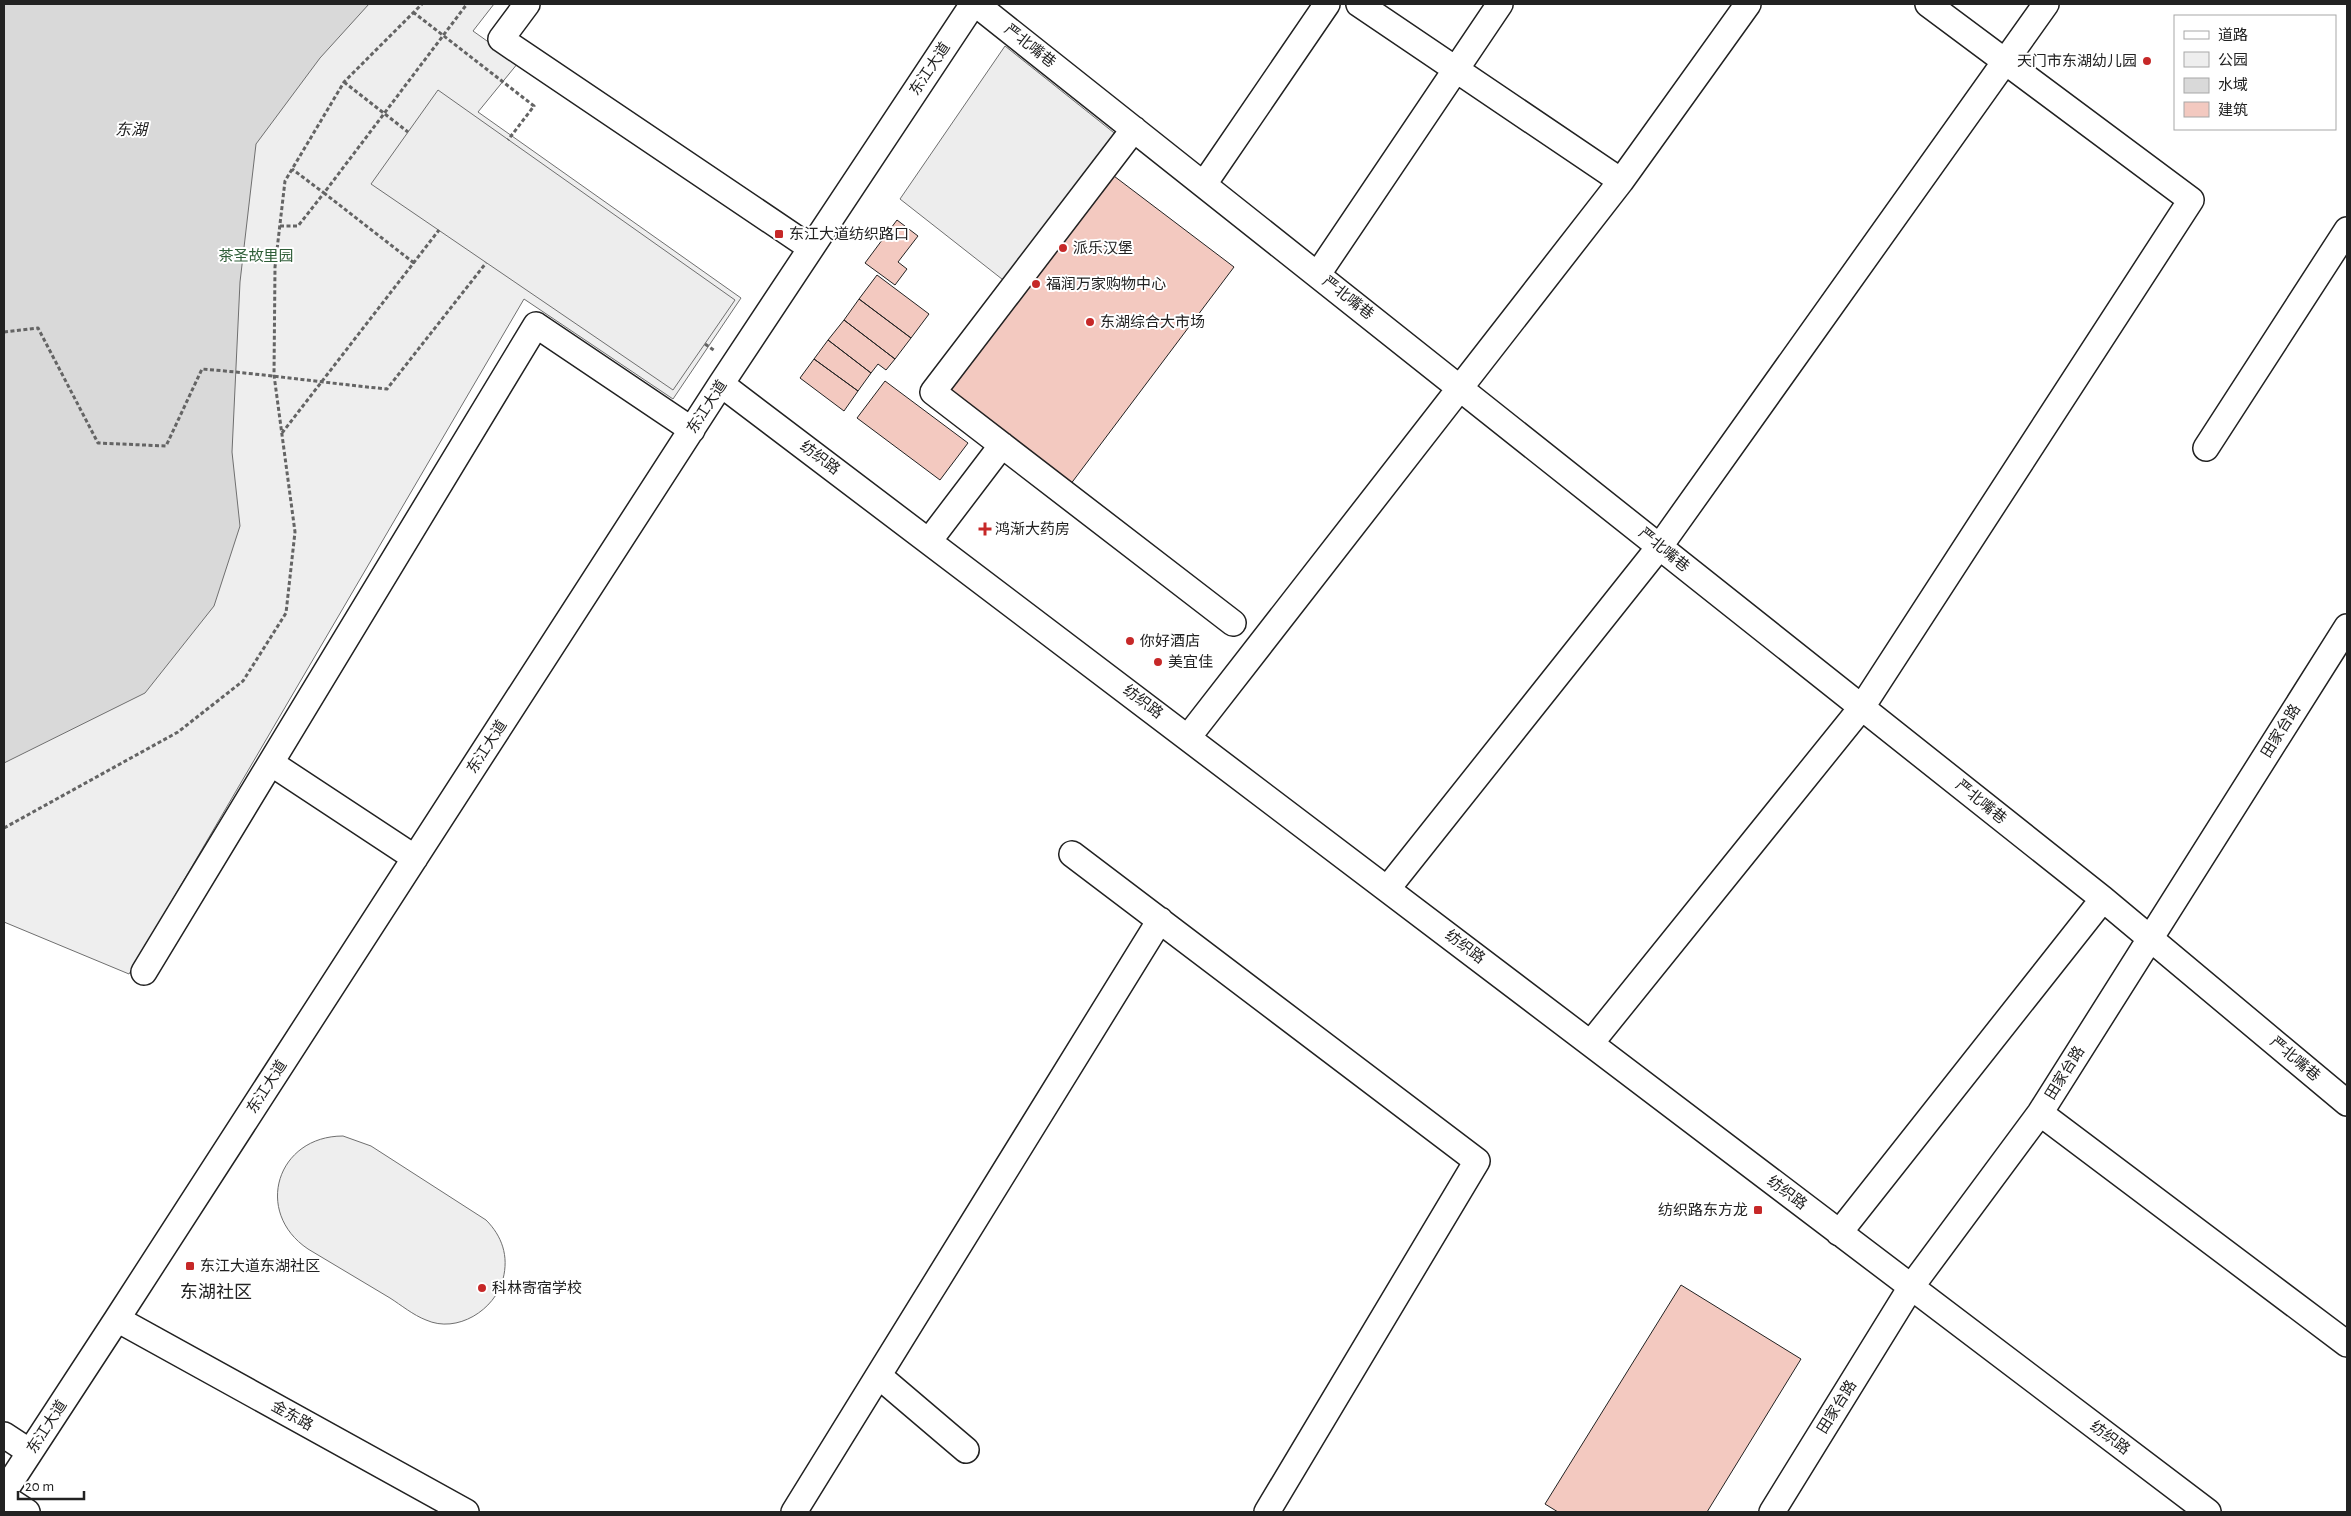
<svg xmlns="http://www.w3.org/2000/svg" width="2351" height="1516" viewBox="0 0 2351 1516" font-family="'Alegreya Sans','Noto Sans SC',sans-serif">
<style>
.green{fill:#eee;stroke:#6f6f6f}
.parking{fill:#ededed;stroke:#6f6f6f}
.water{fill:#d9d9d9;stroke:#6f6f6f}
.building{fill:#f3c9c0;stroke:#222}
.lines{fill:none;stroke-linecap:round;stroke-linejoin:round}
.minor-casing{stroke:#222;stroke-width:28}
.path{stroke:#646464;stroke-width:3;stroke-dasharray:4 2.5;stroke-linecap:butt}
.minor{stroke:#fff;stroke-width:25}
.poi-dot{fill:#c62828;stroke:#fff;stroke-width:2}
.labels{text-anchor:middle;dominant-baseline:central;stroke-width:4;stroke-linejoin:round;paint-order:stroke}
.street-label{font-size:15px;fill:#222;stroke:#fff}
.poi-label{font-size:15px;fill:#222;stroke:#fff;text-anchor:start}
.park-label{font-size:15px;fill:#2f5e38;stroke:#fff}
.water-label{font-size:16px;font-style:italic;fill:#222;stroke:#fff}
.quarter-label{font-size:18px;fill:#222;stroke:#fff}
</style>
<rect width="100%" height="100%" fill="#fff"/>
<!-- green -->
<path class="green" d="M4,4H494L473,31L518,63L478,112L741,298L673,399L524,299L129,974L4,922Z
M343,1136L371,1146L486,1220C502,1236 509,1256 503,1279C495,1310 457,1334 426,1320C413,1315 401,1305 390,1298C363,1282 335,1265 308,1249C253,1212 277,1136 343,1136Z"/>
<!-- parking -->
<path class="parking" d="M1005,46L1118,136L1007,283L900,199Z
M438,90L735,300L673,390L371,184Z"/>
<!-- water -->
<path class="water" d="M4,4H369L320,58L256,144L240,282L232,452L240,526L214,606L145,693L4,763Z"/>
<!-- building -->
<path class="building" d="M1110,173L1234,267L1070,485L946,391Z
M897,220L918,236L898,262L907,269L895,285L865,263Z
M877,275L929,314L911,338L859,299Z
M859,299L911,338L895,359L844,320Z
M844,320L895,359L886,370L878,364L871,373L828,340Z
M828,340L871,373L858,391L814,359Z
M814,359L858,391L844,411L800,378Z
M885,381L968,443L940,480L857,418Z
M1681,1285L1801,1359L1707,1512H1558L1545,1504Z"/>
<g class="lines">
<!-- minor casing -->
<g class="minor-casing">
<path id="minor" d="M527,4L501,39L811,248
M976,4L2103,899L2347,1103
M1134,129L933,392L1233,623
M1621,181L1748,4
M1204,184L1327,4
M1318,274L1500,4
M721,384L2208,1512
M2206,448L2347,230
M929,541L1002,445
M1189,736L1621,181L1359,4
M271,763L415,858
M1072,854L1477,1161L1267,1512
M1388,888L1660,546L2046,4
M144,972L536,325L692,430
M1591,1043L1862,707L2191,200L1928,4
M2040,1113L2347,1344
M1839,1233L2103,899
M117,1319L466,1512
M879,1376L966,1450
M4,1435L30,1452
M4,1492L117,1319L721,384L973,4
M4,1497L27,1512
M794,1512L1160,920
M1772,1512L1911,1287L2040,1113L2347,627"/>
</g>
<!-- path -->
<path class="path" d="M413,12L534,106L508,140
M344,82L408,132
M280,226H298L324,193L292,169
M414,263L324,193L467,4
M4,332L38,328L98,443L166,446L202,369C264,374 325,383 387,389L486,263
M705,344L715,351
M282,433L439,230
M4,828L178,732L243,681L286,613L295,532L274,375L275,267L285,181L344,82L422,4"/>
<!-- minor -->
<use href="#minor" class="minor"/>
</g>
<!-- markers -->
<g class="poi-dot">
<circle cx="2147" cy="61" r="5"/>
<rect x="774" y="229" width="10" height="10" rx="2.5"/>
<circle cx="1063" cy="248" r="5"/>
<circle cx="1036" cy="284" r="5"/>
<circle cx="1090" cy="322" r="5"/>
<path d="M982.5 521.5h5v5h5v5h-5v5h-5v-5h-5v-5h5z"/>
<circle cx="1130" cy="641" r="5"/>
<circle cx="1158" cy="662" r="5"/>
<rect x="1753" y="1205" width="10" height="10" rx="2.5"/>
<rect x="185" y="1261" width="10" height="10" rx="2.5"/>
<circle cx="482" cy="1288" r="5"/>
</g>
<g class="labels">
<!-- street labels -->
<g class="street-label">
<text transform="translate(1030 46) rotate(38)">严北嘴巷</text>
<text transform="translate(930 69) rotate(-56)">东江大道</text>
<text transform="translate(1348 298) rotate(38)">严北嘴巷</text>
<text transform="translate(707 407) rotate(-57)">东江大道</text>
<text transform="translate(820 458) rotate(37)">纺织路</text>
<text transform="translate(1664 550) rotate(39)">严北嘴巷</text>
<text transform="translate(1143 702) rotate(37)">纺织路</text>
<text transform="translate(2281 731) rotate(-58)">田家台路</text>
<text transform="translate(487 747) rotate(-57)">东江大道</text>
<text transform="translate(1981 802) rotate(39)">严北嘴巷</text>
<text transform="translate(1465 947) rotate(37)">纺织路</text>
<text transform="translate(2295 1059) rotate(40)">严北嘴巷</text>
<text transform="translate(2065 1073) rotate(-58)">田家台路</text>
<text transform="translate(267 1087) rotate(-57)">东江大道</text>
<text transform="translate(1787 1193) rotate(37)">纺织路</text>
<text transform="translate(1837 1407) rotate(-58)">田家台路</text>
<text transform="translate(292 1416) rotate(29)">金东路</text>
<text transform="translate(47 1427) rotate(-57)">东江大道</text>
<text transform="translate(2110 1438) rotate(37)">纺织路</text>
</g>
<!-- poi labels -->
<g class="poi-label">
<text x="2137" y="61" text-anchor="end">天门市东湖幼儿园</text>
<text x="789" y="234">东江大道纺织路口</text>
<text x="1073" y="248">派乐汉堡</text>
<text x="1046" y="284">福润万家购物中心</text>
<text x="1100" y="322">东湖综合大市场</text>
<text x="995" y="529">鸿渐大药房</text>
<text x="1140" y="641">你好酒店</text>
<text x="1168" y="662">美宜佳</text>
<text x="1748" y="1210" text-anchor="end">纺织路东方龙</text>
<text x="200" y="1266">东江大道东湖社区</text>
<text x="492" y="1288">科林寄宿学校</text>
</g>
<!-- park labels -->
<g class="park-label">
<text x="256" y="256">茶圣故里园</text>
</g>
<!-- water labels -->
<g class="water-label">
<text x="131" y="130">东湖</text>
</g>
<!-- quarter labels -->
<g class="quarter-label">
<text x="216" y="1293">东湖社区</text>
</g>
</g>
<!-- border -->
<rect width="2351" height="1516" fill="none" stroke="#222222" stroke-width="10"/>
<!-- legend -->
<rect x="2174" y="15" width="162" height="115" fill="#ffffff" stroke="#a7a7a7"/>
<rect x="2184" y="31" width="25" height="8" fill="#ffffff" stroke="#a7a7a7"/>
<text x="2218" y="40" font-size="15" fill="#222222">道路</text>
<rect x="2184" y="52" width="25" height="15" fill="#eeeeee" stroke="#a7a7a7"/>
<text x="2218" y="65" font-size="15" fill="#222222">公园</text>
<rect x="2184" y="78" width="25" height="15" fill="#d9d9d9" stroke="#a7a7a7"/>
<text x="2218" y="90" font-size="15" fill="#222222">水域</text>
<rect x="2184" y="102" width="25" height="15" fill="#f3c9c0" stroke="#a7a7a7"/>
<text x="2218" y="115" font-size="15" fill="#222222">建筑</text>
<!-- scale -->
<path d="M18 1491v8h66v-8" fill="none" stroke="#222222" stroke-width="2.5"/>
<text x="25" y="1491" font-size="15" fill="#222222" stroke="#ffffff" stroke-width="4" paint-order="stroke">20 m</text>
</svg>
